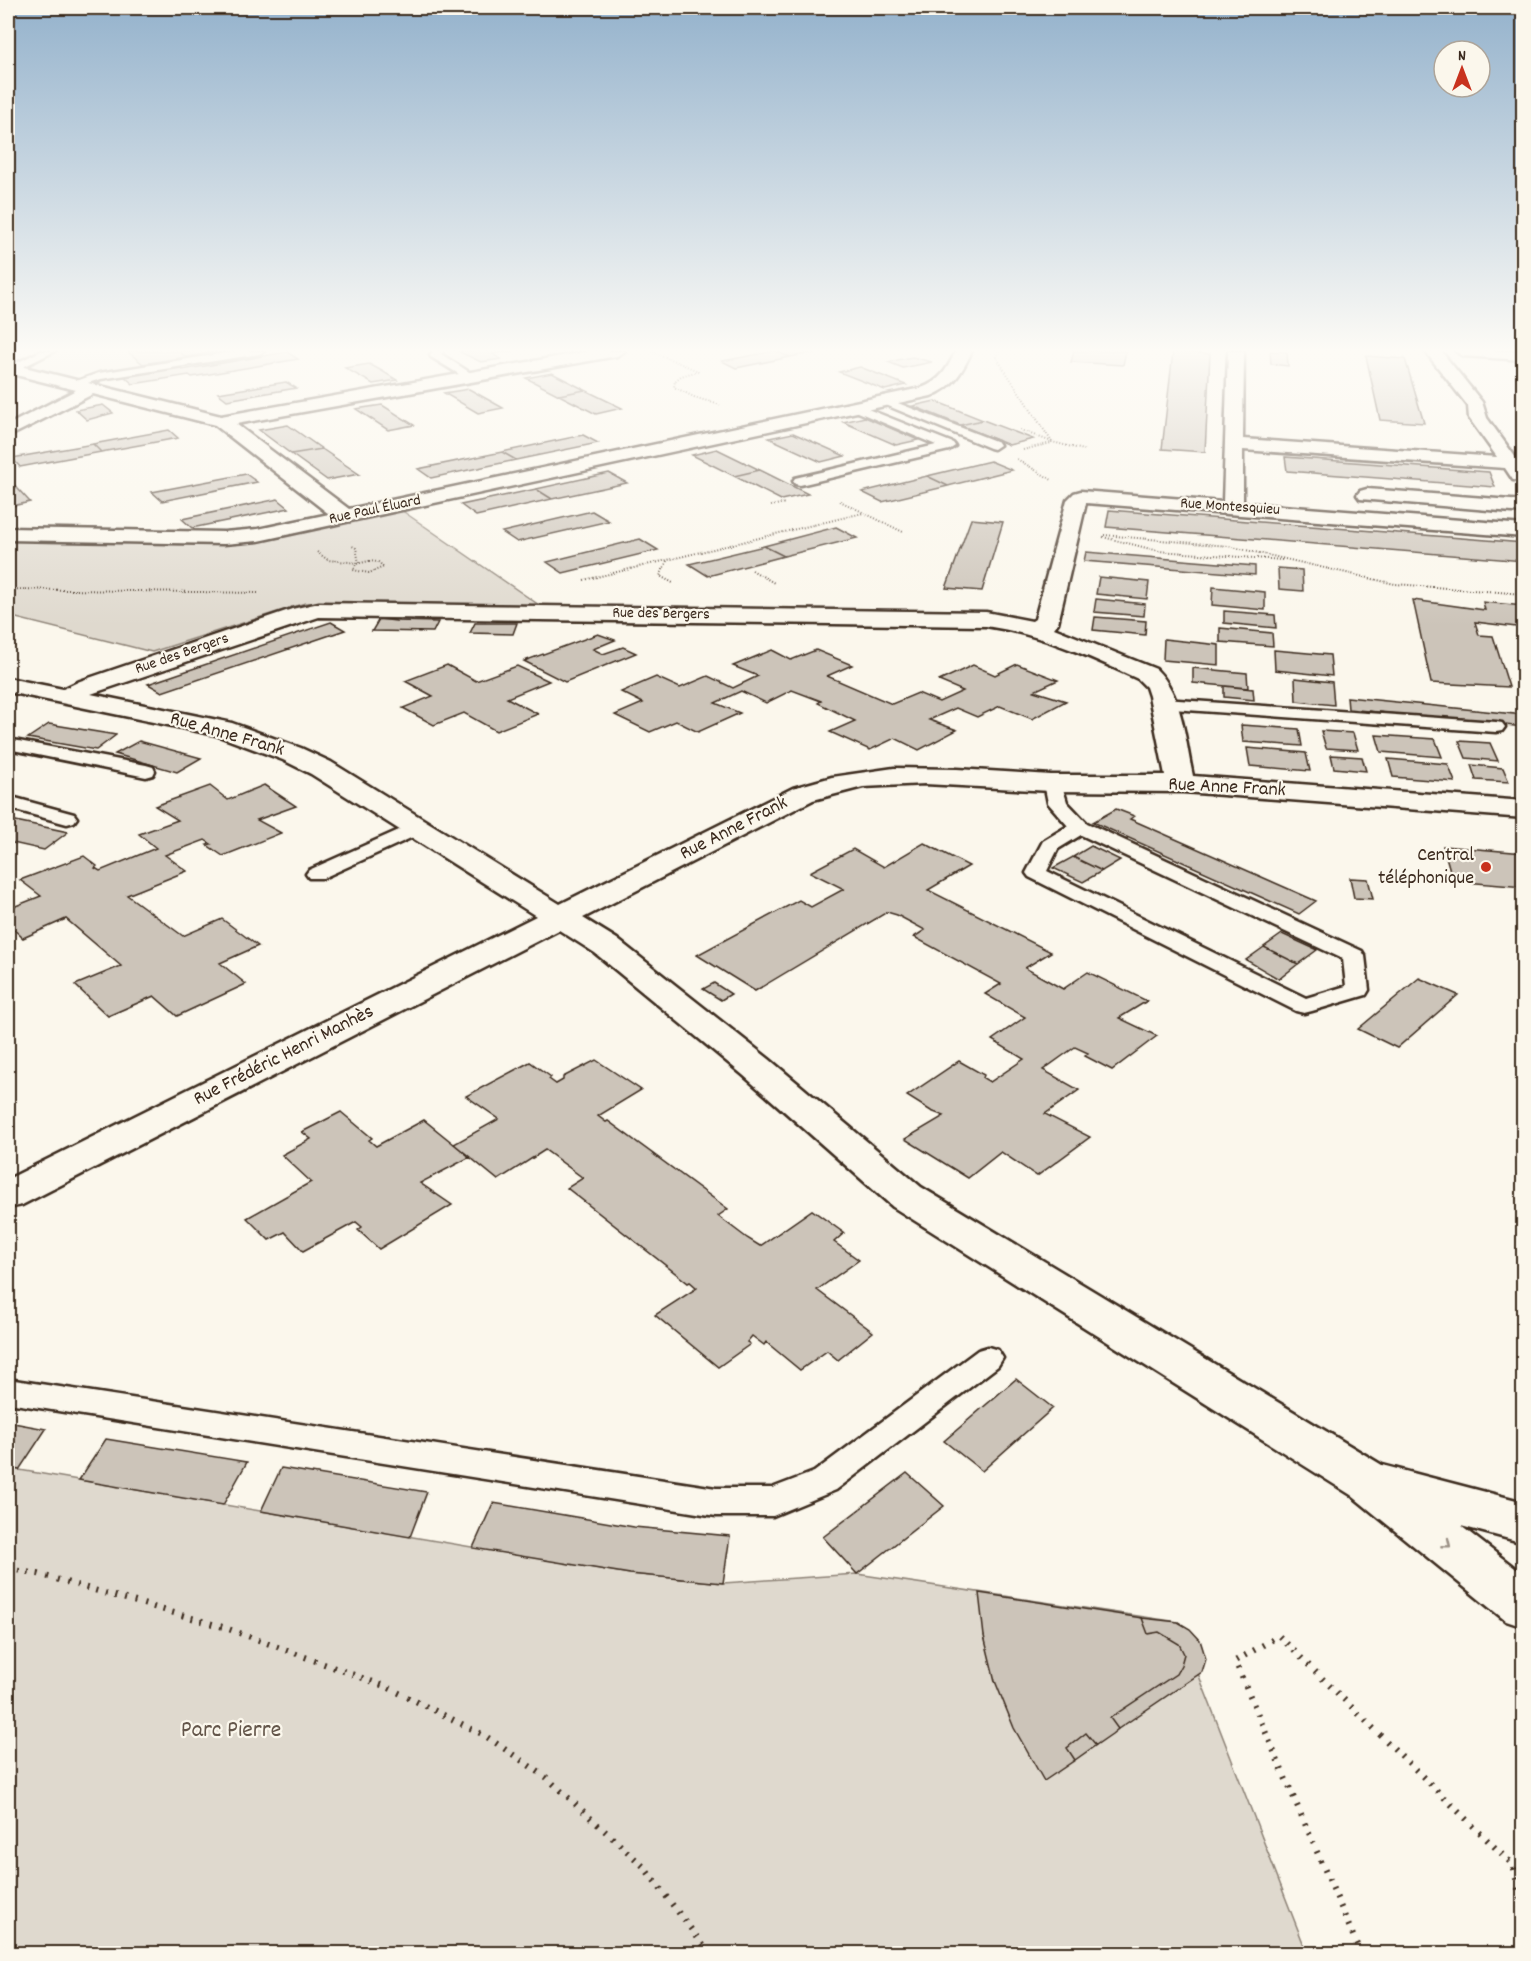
<svg xmlns="http://www.w3.org/2000/svg" width="1531" height="1961" viewBox="0 0 1531 1961" font-family="Dekko,sans-serif">
<style>
.built{fill:#ede8dd}
.green{fill:#dfd9ce;stroke:#8d8276;stroke-width:1.5}
.building{fill:#ccc4b9;stroke:#3b2a1e;stroke-width:1.5}
.lines{fill:none;stroke-linecap:round;stroke-linejoin:round}
.service-casing{stroke:#3b2a1e;stroke-width:5}
.minor-casing{stroke:#3b2a1e;stroke-width:5}
.path-far1{stroke:#3b2a1e;stroke-width:2;stroke-dasharray:1 2;stroke-linecap:butt}
.path{stroke:#3b2a1e;stroke-width:6;stroke-dasharray:2 8;stroke-linecap:butt}
.service{fill:#fbf7ec;fill-rule:evenodd}
.minor{fill:#fbf7ec;fill-rule:evenodd}
.oneway{stroke:#9b9085}
.poi-dot{fill:#c8321e;stroke:#fbf7ec;stroke-width:2}
.labels{text-anchor:middle;dominant-baseline:central;stroke-width:4.5;stroke-linejoin:round;paint-order:stroke}
.far-street-label{font-size:16px;fill:#3b2a1e;stroke:#fbf7ec}
.street-label{font-size:20px;fill:#3b2a1e;stroke:#fbf7ec}
.poi-label{font-size:20px;fill:#3b2a1e;stroke:#fbf7ec;text-anchor:end}
.near-park-label{font-size:24px;fill:#64564a;stroke:#fbf7ec}
</style>
<rect width="100%" height="100%" fill="#fbf7ec"/>
<filter id="ink" filterUnits="userSpaceOnUse"><feTurbulence type="fractalNoise" baseFrequency=".0167" numOctaves="2"/><feDisplacementMap in="SourceGraphic" scale="12" xChannelSelector="R" yChannelSelector="G"/><feConvolveMatrix kernelMatrix="1 2 1 2 8 2 1 2 1" color-interpolation-filters="sRGB"/></filter>
<g filter="url(#ink)">
<!-- built -->
<path class="built" d="M31,351H223L67,376L9,362Z"/>
<!-- green -->
<path class="green" d="M401,510L539,605L305,603L152,652L8,616V541L246,543Z
M8,1468L630,1574L723,1583L857,1574L1178,1622L1307,1953H8Z"/>
<!-- building -->
<path class="building" d="M127,351H178L186,357L143,364Z
M178,351H212L214,352L186,357Z
M458,351H512L492,354L501,359L481,362Z
M775,351L790,357L736,368L722,361Z
M775,351H822L790,357Z
M1074,351H1126L1123,365L1071,362Z
M1270,351L1287,352L1288,366L1271,364Z
M287,352L298,359L192,377L189,375L133,384L124,376L179,367L182,370Z
M1173,352L1210,354L1205,452L1162,449Z
M1366,356L1405,359L1424,423L1380,420Z
M912,357L932,362L903,368L888,362Z
M369,364L382,371L397,380L373,384L345,368Z
M860,367L906,385L885,390L839,372Z
M552,373L585,390L559,395L526,378Z
M286,382L296,388L227,400L218,393Z
M469,389L503,408L478,413L444,393Z
M585,390L622,408L596,414L559,395Z
M935,401L983,420L960,425L913,406Z
M103,405L113,413L87,420L76,410Z
M382,405L414,425L388,430L356,409Z
M865,417L918,440L896,445L843,422Z
M983,420L1033,439L1009,445L960,425Z
M288,425L322,449L291,454L259,430Z
M169,430L178,438L101,452L93,444Z
M793,433L845,456L821,462L769,438Z
M583,435L598,443L516,460L502,452Z
M93,444L101,452L20,467L12,458Z
M322,449L359,474L327,480L291,454Z
M717,449L760,470L734,476L692,455Z
M502,452L516,460L431,478L418,469Z
M1285,457L1489,472L1495,487L1287,471Z
M990,461L1012,470L948,486L927,476Z
M760,470L808,494L781,500L734,476Z
M609,473L627,483L552,499L536,489Z
M246,474L257,482L162,501L152,492Z
M927,476L948,486L882,502L862,492Z
M8,478L30,502L8,507Z
M536,489L552,499L476,516L461,505Z
M278,499L289,508L192,528L182,519Z
M1109,510L1524,543V561L1106,527Z
M592,511L609,521L517,542L502,532Z
M971,519L1003,522L982,591L946,588Z
M836,527L857,538L784,556L764,546Z
M640,539L658,550L563,573L547,562Z
M764,546L784,556L708,576L689,564Z
M1086,552L1255,566V575L1084,561Z
M1278,568L1302,570L1303,591L1279,589Z
M1099,577L1149,582L1147,599L1096,594Z
M1213,587L1265,592V610L1212,605Z
M1096,599L1145,604L1144,616L1094,612Z
M1413,600L1485,610L1483,602L1524,606V628L1475,622L1479,635L1493,636L1509,687L1431,683Z
M1224,611L1275,615L1276,628L1224,623Z
M1095,617L1146,621L1145,635L1093,630Z
M379,619L396,621L438,622L433,632L372,631Z
M331,622L345,630L162,692L148,684Z
M475,623H517L513,634L470,633Z
M1220,628L1272,633L1273,646L1220,642Z
M598,634L615,640L593,649L603,654L623,647L636,653L565,682L524,661Z
M1164,639L1219,645V665L1163,660Z
M772,650L791,660L816,650L852,665L827,676L892,704L918,693L939,702L963,691L939,681L973,665L995,675L1017,664L1058,680L1034,691L1066,701L1032,719L1000,706L977,717L956,708L929,720L957,730L919,750L895,738L870,750L830,732L855,721L818,703L821,701L792,690L766,703L741,691L715,703L740,713L698,732L676,721L650,732L615,715L643,703L621,692L656,677L680,688L708,676L733,688L758,676L733,666Z
M1274,650L1330,655L1332,676L1275,670Z
M447,665L476,681L517,666L549,681L507,698L538,714L496,731L464,713L434,725L403,708L433,696L405,681Z
M1193,668L1247,673L1248,688L1193,683Z
M1295,678L1332,682L1334,705L1296,701Z
M1224,686L1253,689L1254,700L1224,697Z
M1347,697L1524,715V727L1348,709Z
M49,724L116,735L96,750L28,738Z
M1241,725L1299,729L1302,746L1243,742Z
M1321,731L1353,733L1358,750L1326,748Z
M1376,735L1435,739L1442,757L1381,752Z
M139,741L201,758L177,772L115,754Z
M1459,741L1490,743L1498,761L1466,758Z
M1247,748L1306,753L1310,771L1250,766Z
M1331,755L1362,757L1366,771L1334,768Z
M1388,759L1448,764L1455,782L1393,777Z
M1471,765L1503,768L1509,782L1476,780Z
M264,785L296,806L257,820L281,833L223,856L207,845L211,844L205,840L165,855L187,871L127,895L183,936L222,919L258,946L220,963L246,984L177,1016L154,996L108,1016L75,985L121,966L66,919L23,938L8,924V909L41,896L20,880L84,856L97,866L95,868L100,871L156,848L139,834L178,820L155,806L210,786L228,800Z
M1116,809L1134,816L1130,819L1316,901L1299,914L1093,822Z
M11,820L68,832L44,850L8,842V822Z
M924,843L969,866L928,890L1051,952L1025,968L1063,989L1088,972L1147,1001L1119,1018L1157,1036L1112,1070L1085,1056L1088,1053L1075,1047L1043,1070L1079,1090L1045,1114L1090,1137L1037,1176L1001,1152L968,1178L905,1139L944,1116L931,1111L907,1096L959,1061L984,1075L983,1078L990,1082L1024,1059L992,1040L1025,1017L985,994L1001,984L914,937L925,930L897,915L887,912L755,991L697,955L799,900L811,907L844,889L810,872L853,849L884,867Z
M1091,846L1120,860L1102,871L1073,857Z
M1443,846L1524,853V887L1453,881Z
M1073,857L1102,871L1083,882L1053,868Z
M1350,878L1368,879L1373,899L1354,898Z
M1282,934L1317,950L1298,964L1264,947Z
M1264,947L1298,964L1279,979L1246,960Z
M1419,978L1458,995L1397,1048L1358,1029Z
M714,983L731,994L721,1000L703,989Z
M596,1060L641,1090L598,1116L606,1122L608,1121L728,1209L718,1216L747,1238L760,1246L812,1210L844,1233L834,1242L859,1260L817,1290L873,1332L838,1360L827,1351L800,1370L766,1342L764,1345L752,1336L747,1342L750,1344L749,1345L718,1367L655,1315L697,1288L690,1282L688,1283L567,1188L583,1178L545,1150L498,1180L454,1144L499,1119L466,1096L530,1062L551,1077L549,1079L556,1084L563,1080V1077Z
M341,1112L372,1138L369,1140L376,1146L424,1120L470,1157L420,1183L452,1205L379,1249L358,1230L362,1227L356,1222L303,1251L285,1232L269,1240L247,1218L311,1182L282,1155L311,1139L302,1132Z
M1016,1379L1053,1408L982,1471L944,1441Z
M8,1422L46,1429L19,1470L8,1468Z
M106,1439L247,1462L223,1505L79,1480Z
M281,1468L427,1492L410,1537L261,1511Z
M907,1473L944,1506L857,1574L823,1537Z
M493,1503L634,1527L730,1536L723,1583L630,1574L473,1548Z
M979,1593L1142,1618L1148,1634L1159,1632L1179,1644L1184,1654L1181,1665L1176,1674L1110,1718L1118,1729L1112,1734L1096,1745L1086,1733L1067,1748L1075,1760L1044,1781L1014,1728L995,1681L984,1636Z
M1142,1618L1178,1622L1190,1629L1200,1640L1206,1659L1202,1672L1118,1729L1110,1718L1176,1674L1181,1665L1184,1654L1179,1644L1159,1632L1148,1634Z
M1086,1733L1096,1745L1075,1760L1067,1748Z"/>
<g class="lines">
<!-- service casing -->
<g class="service-casing">
<path id="service" d="M41,351H55L15,371H8V367Z
M239,351H264L259,354L101,379L71,388L65,385L99,373Z
M433,351H443L441,354L477,377L475,379H467L431,357L430,355Z
M885,398L998,442L1000,445L994,449L990,448L881,403V399Z
M855,404L953,443L955,446L949,450L800,485L795,484L793,481L795,478L936,445L851,409V405Z
M1164,699L1496,722L1502,723L1505,727L1502,731L1496,732L1158,708L1155,704L1158,700Z
M8,739L146,765L153,767L155,771L153,775L146,777L8,749Z
M1053,777L1060,779L1067,802L1087,823L1362,951L1365,956L1369,990L1366,995L1312,1011L1304,1013L1296,1011L1029,877L1026,873L1043,841L1068,826L1048,803L1044,783L1046,779ZM1081,835L1343,959L1346,986L1306,998L1047,871L1058,849Z
M8,796L74,814L77,818L74,822L67,824L8,808Z
M417,822L424,824L427,828L424,832L323,878H309L306,874L309,870Z
M988,1347L998,1350L1003,1358L998,1366L836,1490L773,1516H716L8,1403V1379L716,1488H772L814,1472L978,1350Z"/>
</g>
<!-- minor casing -->
<g class="minor-casing">
<path id="minor" d="M590,351H625L617,356L236,424L349,509L921,388C941,381 947,369 956,351H972C962,372 954,387 931,396L258,541L224,544L8,540V528L224,532L258,529L329,514L215,425L93,394L8,437V425L76,390L8,373V363L221,416Z
M1228,351H1244L1243,439L1497,457L1469,418L1468,406L1425,351H1441L1482,402L1487,418L1516,458H1524V481L1513,480L1505,468L1243,450V503L1524,525V537L1086,503L1058,623L1054,628L1156,669C1183,695 1185,741 1193,776L1524,801V818L1183,792L1051,791L925,784L863,787L813,800L583,918L617,939L769,1059L921,1187L1382,1465L1524,1502V1543L1461,1526L1524,1575V1627L1506,1621L1351,1495L893,1207L743,1075L595,953L559,930L22,1205L8,1208V1179L536,916L311,774L283,760L216,735L8,692V678L63,689L80,681L292,609L319,603L986,612L1032,621L1035,619L1067,500L1074,493L1081,491L1223,502ZM319,617L986,626C1040,634 1089,656 1138,679L1146,687L1149,696L1165,775H1051L957,769L894,768L832,777L793,788L560,904L331,762L301,748L232,723L91,694Z
M1455,351H1524V360L1463,356Z
M1367,489L1524,501V513L1360,499L1357,495L1360,491Z"/>
</g>
<!-- path-far1 -->
<path class="path-far1" d="M651,351L698,371L681,376L675,381L674,387L694,397L720,405
M999,351L996,357L1052,442L1084,450
M1020,430L1052,442
M1023,450L1051,443
M1017,459L1052,480
M840,501L903,532
M771,506L785,503
M1104,535L1228,546L1395,584L1524,594
M1103,537L1159,551L1282,560
M317,552L328,560L359,563L356,548L352,546
M369,561L378,562L384,567L369,573L353,570L356,564Z
M667,561L660,576L673,583
M752,570L774,583
M584,580L863,513
M8,589L259,593"/>
<!-- path -->
<path class="path" d="M8,1569L38,1574L223,1627L387,1687L484,1735L546,1777L643,1866L710,1954
M1361,1954L1235,1661L1279,1636L1513,1865L1524,1915"/>
<!-- service -->
<use href="#service" class="service"/>
<!-- minor -->
<use href="#minor" class="minor"/>
</g>
<!-- one-way arrows -->
<defs><path id="oneway-chevron" d="M-2-3.5L2.5 0L-2 3.5" fill="none" stroke-width="1.6" stroke-linecap="round" stroke-linejoin="round" transform="scale(1.5)"/></defs>
<use class="oneway" href="#oneway-chevron" transform="translate(1447 1544) rotate(39)"/>
</g>
<!-- sky -->
<linearGradient id="sky" x2="0" y2="1"><stop stop-color="#94b2cc"/><stop offset="0.56" stop-color="#fdfbf6"/><stop offset="1" stop-color="#fdfbf6" stop-opacity="0"/></linearGradient>
<rect width="1531" height="626" fill="url(#sky)"/>
<!-- markers -->
<circle class="poi-dot" cx="1486" cy="867" r="6"/>
<g class="labels">
<!-- far-street labels -->
<g class="far-street-label">
<text transform="translate(1230 507) rotate(4)">Rue Montesquieu</text>
<text transform="translate(375 510) rotate(-12)">Rue Paul Éluard</text>
<text transform="translate(661 614) rotate(1)">Rue des Bergers</text>
<text transform="translate(182 654) rotate(-19)">Rue des Bergers</text>
</g>
<!-- street labels -->
<g class="street-label">
<text transform="translate(227 735) rotate(16)">Rue Anne Frank</text>
<text transform="translate(1227 788) rotate(3)">Rue Anne Frank</text>
<text transform="translate(734 829) rotate(-27)">Rue Anne Frank</text>
<text transform="translate(284 1056) rotate(-27)">Rue Frédéric Henri Manhès</text>
</g>
<!-- poi labels -->
<g class="poi-label">
<text x="1474" y="856">Central<tspan x="1474" dy="23">téléphonique</tspan></text>
</g>
<!-- near-park labels -->
<g class="near-park-label">
<text x="231" y="1731">Parc Pierre</text>
</g>
</g>
<!-- margin -->
<rect width="1531" height="1961" fill="none" stroke="#fbf7ec" stroke-width="30"/>
<rect x="15" y="15" width="1501" height="1931" fill="none" stroke="#3b2a1e" stroke-width="2" filter="url(#ink)"/>
<!-- north arrow -->
<g transform="translate(1462 69)"><circle r="28" fill="#fbf7ec" stroke="#aea59a" stroke-width="1.5"/>
<path d="M0-4.5L10 22L0 15L-10 22Z" fill="#c8321e"/>
<text y="-9" font-size="16" font-weight="bold" text-anchor="middle" fill="#3b2a1e">N</text>
</g>
</svg>
